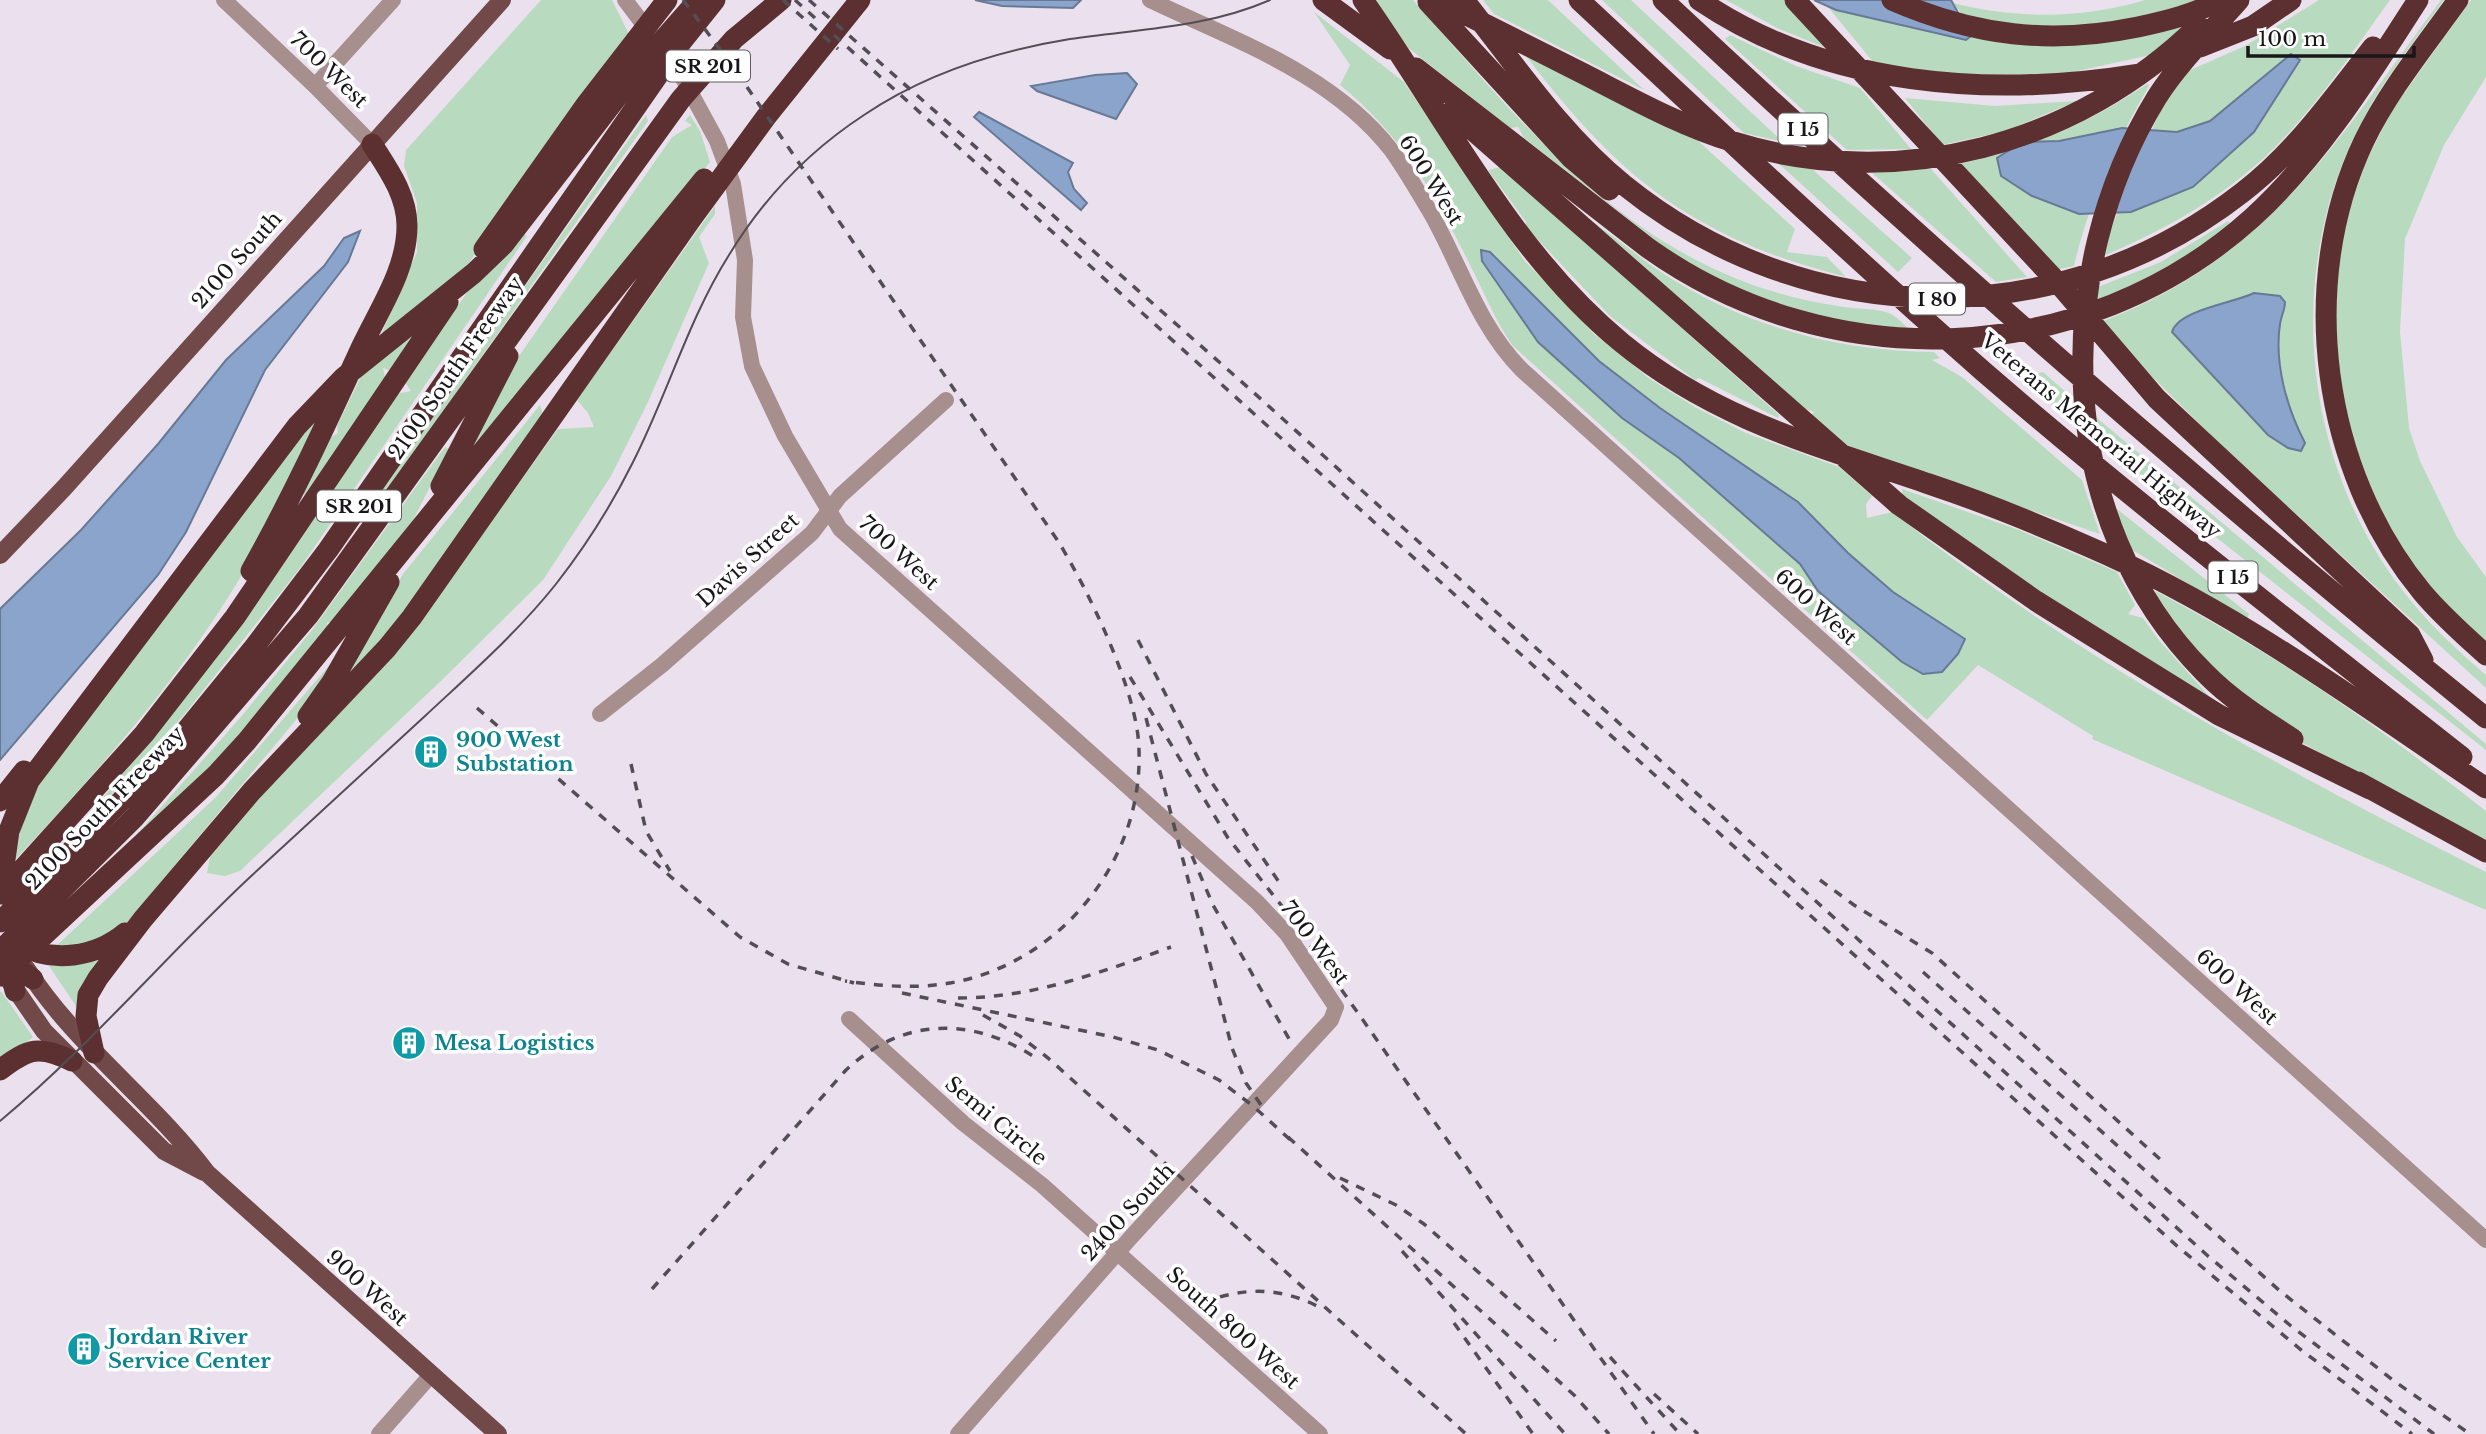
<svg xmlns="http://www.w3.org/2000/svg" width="2486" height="1434" viewBox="0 0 2486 1434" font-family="'Libre Baskerville',serif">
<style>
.green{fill:#b8dbbf}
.water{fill:#8aa4cb;stroke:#687996;stroke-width:2}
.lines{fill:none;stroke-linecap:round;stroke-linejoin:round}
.minor{stroke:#a78f8e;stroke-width:16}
.major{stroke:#714948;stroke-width:18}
.highway{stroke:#5c3030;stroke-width:21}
.tram{stroke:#534e55;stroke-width:2}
.rail{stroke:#534e55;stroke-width:3.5;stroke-dasharray:9 9;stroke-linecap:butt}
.labels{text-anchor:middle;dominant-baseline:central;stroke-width:7;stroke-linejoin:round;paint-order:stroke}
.shield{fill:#fff;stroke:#5e5c5f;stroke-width:2}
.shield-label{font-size:19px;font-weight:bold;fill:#19161a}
.street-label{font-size:21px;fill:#19161a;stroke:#fff}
.culture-label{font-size:21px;font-weight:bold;fill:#0d838f;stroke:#fff;text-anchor:start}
</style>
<rect width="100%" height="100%" fill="#ebe1ee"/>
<!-- green -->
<path class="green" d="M541,0H612L630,36L461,274L380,337L417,252V203L404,166L406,150Z
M1374,0H1413C1503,102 1593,215 1721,272C1758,289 1798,300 1838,306C1854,309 1871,308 1886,312C1895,314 1904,325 1911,331L1819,318L1738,290L1668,250L1524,138L1518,127L1510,128L1406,46Z
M1483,0H1548L1644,90L1494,14Z
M1602,0H1631L1783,142L1744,133Z
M1726,0H1785L1826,48L1777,28Z
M2145,0H2208L2182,11L2062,29L1965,18L1953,3C2017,19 2081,19 2145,0Z
M2319,0H2390C2356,47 2323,97 2282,140C2231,194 2167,229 2099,258L2161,108L2188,71L2245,46Z
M2441,0H2444C2415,40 2384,79 2361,123C2282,274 2302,469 2411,601C2433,628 2459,652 2486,675V688L2223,447L2098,323C2269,260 2338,139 2441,0Z
M2471,0H2486V77L2444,145L2405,239L2400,332L2409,428L2420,461L2457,537L2486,577V647L2456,619L2393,537L2351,442L2334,340L2337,271L2348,214L2365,164L2392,110Z
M1828,7L1971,36L2183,26L2151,55L2073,72L2044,75L1936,74L1874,63Z
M1314,12L1404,82L1524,260L1594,334L1650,379L1695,407L1746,433L1839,467L1872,496L1866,504L1867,518L1892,512C2072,655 2281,769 2486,872V910L2092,739L2093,736L1978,665L1927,720L1513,346C1497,324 1487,299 1475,275C1438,200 1406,139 1340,85L1350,65Z
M1730,35L1796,66L1860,88L1911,149L1847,150L1725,39Z
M1526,56L1696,139L1795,229L1787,252L1827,257L1846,277C1694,238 1620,179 1526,56Z
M2147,84L2149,86C2116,143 2089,202 2074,266L2050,271L1959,164C2027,150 2090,123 2147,84Z
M1905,98L1995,106L2077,101L2005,131L1942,145Z
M646,115L648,121L363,524L369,507Z
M690,115L700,131L710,162L449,483L512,366L672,137L692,125L685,121Z
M1777,162L1812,169L1912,258L1898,272Z
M1501,167L1779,415L1778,418L1699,378L1695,380L1611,317L1525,226L1526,222L1488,170Z
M1931,169L2027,277L1996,282L1871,172Z
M715,206V214L699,237L709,263L647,404L611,476L543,580L443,679L240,871L225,876L207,873L210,857L267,790L399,650L558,429L594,427L588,413L577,400Z
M1579,212C1608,231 1633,253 1661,272C1743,326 1837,351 1934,352L1940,358L1932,360L1962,377L2082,480L2100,534L1836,444L1808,419L1814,412L1788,402Z
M2228,221L2231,225L2187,258L2095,303L2093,289L2161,262Z
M522,233L527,236L300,568L183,716L98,809L95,807L154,737L396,394L411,391L405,382L475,281Z
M434,313L394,372L383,368L386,382L307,496L303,494L330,438L338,433L337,426L365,368Z
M2043,372L2067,393L2070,421L2020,378Z
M540,405L545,420L415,603L345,680L403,574Z
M322,409C292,472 266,537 229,596C168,693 92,777 14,861L22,823L36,788Z
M2091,413L2486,744V750L2095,442Z
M445,447L449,449L404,538L335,623L327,622L328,631L230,750L132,840L240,718L312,630Z
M1902,489L2019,530L2117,572L2135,605L2128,614L2143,618L2158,639L2216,704L2212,708L1903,500Z
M2112,505L2249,614L2247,619L2129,548Z
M2151,589C2276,654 2376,725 2486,811V843L2299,741L2202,660Z
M352,639L296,720L124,926L95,944L55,947L216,797Z
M102,960L78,1009L47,963L69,966Z
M1,991L33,1037L0,1063V993Z"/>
<!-- water -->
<path class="water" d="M975,0H1081L1073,8L1002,6Z
M1814,0H1951L1971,36L1966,40L1836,10Z
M2291,54L2300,60L2254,132L2193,187L2131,212L2079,214L2032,196L2001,176L1997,158L2022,142L2059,141L2122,128L2177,132L2210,121Z
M1127,73L1137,84L1116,119L1037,91L1031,86L1095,75Z
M979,112L1073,163L1068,172L1074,189L1087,203L1081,210L974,117Z
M360,231L348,262L265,370L186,532L158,575L0,760V609L81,530L158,444L226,360L324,266L344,238Z
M1481,250L1490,252L1599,361L1660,408L1798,502L1848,553L1893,592L1965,639L1958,654L1942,672L1923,674L1902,662L1818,591L1800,564L1679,458L1622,418L1538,342L1482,261Z
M2254,293L2280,296L2285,302C2285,310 2281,316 2280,324C2274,364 2287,408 2305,443L2301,451L2288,448L2268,435L2172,332C2178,310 2234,303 2254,293Z"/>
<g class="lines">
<!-- minor -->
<path class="minor" d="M224,0L315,86L372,144
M625,0L680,73L717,141L733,184L745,260L743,317L752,366L785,436L840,529L1257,902L1287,934L1336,1007L1331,1020L1132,1236L958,1434
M1150,0C1234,40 1333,74 1392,151C1405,169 1417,190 1429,210C1460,263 1477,325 1522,370L2486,1240
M315,86L393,0
M600,714L662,665L812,533L840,496L946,400
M849,1019L963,1123L1042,1185L1320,1434
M379,1434L431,1375"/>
<!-- major -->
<path class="major" d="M0,555L64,488L502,0
M26,968C76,1046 152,1100 207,1173L498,1434
M9,980L44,1031L164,1151L204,1172"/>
<!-- highway -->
<path class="highway" d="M1323,0L1390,49
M1363,0C1445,116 1511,252 1622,343C1716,420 1818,446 1929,484C1983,502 2035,523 2087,546C2232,608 2356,701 2486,788
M1437,0C1486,25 1535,49 1584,74C1633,99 1681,126 1734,142C1899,193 2077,145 2199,25
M1464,0C1514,63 1561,134 1624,185C1806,332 2059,336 2243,192C2296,151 2333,98 2373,47
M1579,0C1713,125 1846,251 1984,372C2139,506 2301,630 2462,757
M1663,0C1928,248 2203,489 2486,718
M1699,0C1827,87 1990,98 2139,74
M1795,0L2058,283L2157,399L2410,635L2423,660
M1892,0C1975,36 2050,45 2138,27C2166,21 2195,14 2220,0
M2239,0C2211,32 2180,61 2157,97C2049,273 2054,521 2204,672C2229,698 2263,720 2293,739
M2458,0C2425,46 2388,91 2364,141C2296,284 2322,471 2422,592C2441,615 2464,635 2486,655
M1428,2L1571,158L1609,190
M2200,47L2253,26L2291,0
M1416,68L1648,248C1830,378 2084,369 2252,218C2320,156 2369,76 2418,0
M1451,111L1899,505L2036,601L2219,715L2370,789
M484,249L585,106L667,0
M441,486L508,356
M251,571C292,498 327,422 362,346C380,308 407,269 407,226C407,195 388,169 372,144
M308,716L332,682L389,582
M2358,782L2486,852
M0,801L24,771
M0,894L9,831L29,781L297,426L343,378L474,273L503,245L648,57L698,0
M0,894L144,734L235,617L448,302
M0,922L135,787L181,737L252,650L328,550L679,45L715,0
M19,944C52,964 96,957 125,933
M0,951L135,817L308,616L681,99L734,39L781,0
M7,956L15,991
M2,957L33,979
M0,976L216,775L247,741L704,179
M94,1053L86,1016L88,995L98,978L143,919L252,791L387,648L412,617L692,218L766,117L860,0
M0,1070C28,1048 40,1045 72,1061"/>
<!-- tram -->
<path class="tram" d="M0,1121C89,1047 164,958 248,879C307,825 366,771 425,716C470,674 517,633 556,584C585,547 611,506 632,464C667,396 688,320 729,255C763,199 809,151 864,115C926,73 996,51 1070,39C1138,29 1206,28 1270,0"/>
<!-- rail -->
<path class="rail" d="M683,0L734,68L1058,541C1088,590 1131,679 1138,736C1150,852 1065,963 950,983C915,989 880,986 845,981
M783,0L838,49
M795,0L815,18
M809,0L1252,391L2208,1256L2291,1326L2434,1434
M834,35L2177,1246L2300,1349L2412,1434
M1138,640L1206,774L1281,885
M1130,677L1228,838L1289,915L1654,1434
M477,708L740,937L788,964L854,983
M1146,718L1232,1048L1246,1083L1263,1108
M631,764L646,831L670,871
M1192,856L1213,905L1292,1044
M1820,880L1854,905L1932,953L2162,1161
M1923,972L2280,1291L2394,1381L2470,1434
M902,993L1113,1037L1158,1050L1219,1080L1253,1106L1296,1145
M958,998C1033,998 1102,972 1171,947
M983,1015L1020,1036L1048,1058L1466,1434
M1288,1137L1574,1395L1609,1434
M1340,1178L1396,1205L1424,1224L1556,1341
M1402,1251L1565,1434
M652,1289L846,1070C902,1018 969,1016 1033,1056
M1203,1303C1241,1287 1280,1287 1317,1306
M1454,1323L1533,1434
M1610,1357L1680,1434
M1654,1394L1698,1434"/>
</g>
<!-- icons -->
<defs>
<g id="building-disc" transform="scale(1.75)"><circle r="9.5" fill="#0f9aa8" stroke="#fff"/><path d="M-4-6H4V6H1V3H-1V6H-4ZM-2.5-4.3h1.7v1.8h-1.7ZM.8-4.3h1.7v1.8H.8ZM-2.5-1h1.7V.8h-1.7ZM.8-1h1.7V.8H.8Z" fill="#fff"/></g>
</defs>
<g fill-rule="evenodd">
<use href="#building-disc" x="431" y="752"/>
<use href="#building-disc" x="409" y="1043"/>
<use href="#building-disc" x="84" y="1349"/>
</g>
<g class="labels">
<!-- shield labels -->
<g class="shield">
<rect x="666" y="50.5" width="84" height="31" rx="5"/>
<rect x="1778.5" y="113.5" width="49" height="31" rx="5"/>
<rect x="1909" y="283.5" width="56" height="31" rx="5"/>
<rect x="317" y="490.5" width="84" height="31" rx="5"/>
<rect x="2208.5" y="561.5" width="49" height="31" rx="5"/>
</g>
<g class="shield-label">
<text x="708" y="66">SR 201</text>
<text x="1803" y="129">I 15</text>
<text x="1937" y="299">I 80</text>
<text x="359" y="506">SR 201</text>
<text x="2233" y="577">I 15</text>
</g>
<!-- street labels -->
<g class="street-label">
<text transform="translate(329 70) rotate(44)">700 West</text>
<text transform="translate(1431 180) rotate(58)">600 West</text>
<text transform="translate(237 260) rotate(-48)">2100 South</text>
<text transform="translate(456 368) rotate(-55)">2100 South Freeway</text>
<text transform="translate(2101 436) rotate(40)">Veterans Memorial Highway</text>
<text transform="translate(899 553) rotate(42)">700 West</text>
<text transform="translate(748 560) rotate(-42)">Davis Street</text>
<text transform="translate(1816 607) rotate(42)">600 West</text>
<text transform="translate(105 808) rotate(-46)">2100 South Freeway</text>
<text transform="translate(1315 943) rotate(53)">700 West</text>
<text transform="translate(2237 987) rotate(42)">600 West</text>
<text transform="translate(996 1121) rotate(40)">Semi Circle</text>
<text transform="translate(1128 1212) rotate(-47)">2400 South</text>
<text transform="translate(367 1288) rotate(42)">900 West</text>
<text transform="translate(1233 1328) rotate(42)">South 800 West</text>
</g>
<!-- culture labels -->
<g class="culture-label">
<text x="456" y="740">900 West<tspan x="456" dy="24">Substation</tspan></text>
<text x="434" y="1043">Mesa Logistics</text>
<text x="108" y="1337">Jordan River<tspan x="108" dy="24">Service Center</tspan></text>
</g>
</g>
<!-- scale -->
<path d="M2248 46v10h166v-10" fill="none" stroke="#19161a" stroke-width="3.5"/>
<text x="2258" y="46" font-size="21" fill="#19161a" stroke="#ffffff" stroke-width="5" paint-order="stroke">100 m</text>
</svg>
